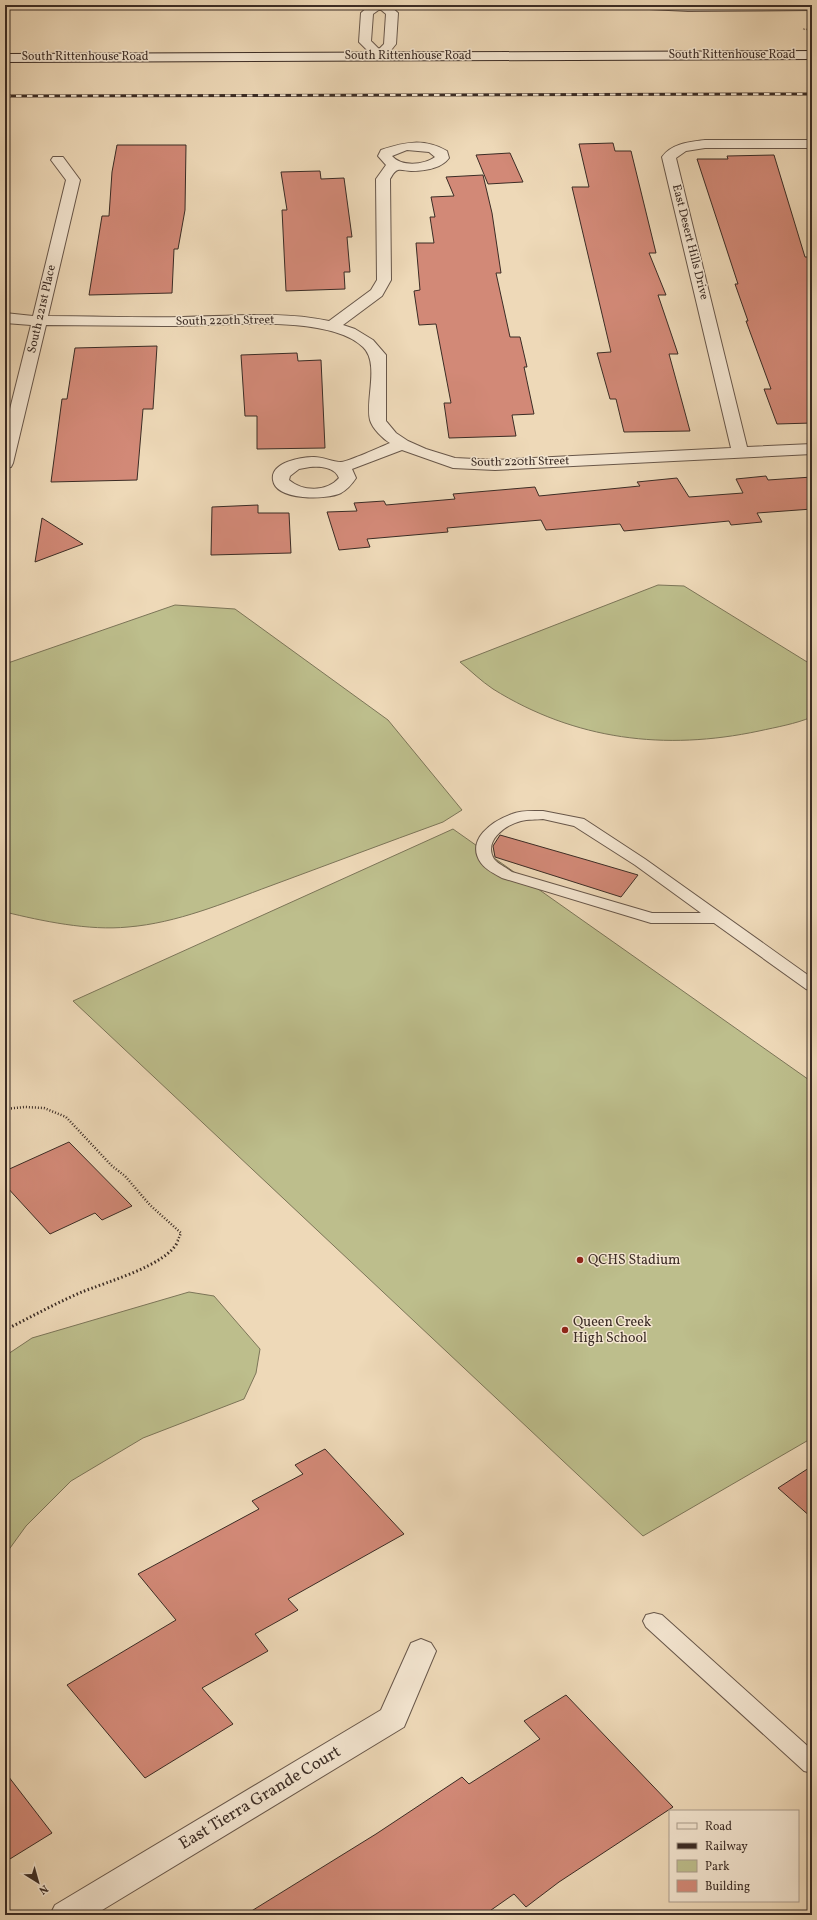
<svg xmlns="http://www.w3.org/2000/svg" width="817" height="1920" viewBox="0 0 817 1920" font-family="Vollkorn,serif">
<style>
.green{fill:#bdbe8c;stroke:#7c7558}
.building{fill:#d28977;stroke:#3b2c25}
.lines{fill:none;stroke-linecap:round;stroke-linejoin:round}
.lane-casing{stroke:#68574a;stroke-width:2}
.street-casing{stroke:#68574a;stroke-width:2}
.secondary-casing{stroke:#3b2c25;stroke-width:2}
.path-far2{stroke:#3b2c25;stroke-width:1.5;stroke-dasharray:0.5 1;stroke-linecap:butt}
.path-far1{stroke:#3b2c25;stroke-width:2.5;stroke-dasharray:1 2;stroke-linecap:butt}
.path{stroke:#3b2c25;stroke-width:3;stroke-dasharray:1.5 2.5;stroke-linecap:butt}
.lane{fill:#f4e6d1;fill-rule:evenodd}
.street{fill:#f4e6d1;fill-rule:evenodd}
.secondary{fill:#f4e6d1;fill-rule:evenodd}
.rail-casing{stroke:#3b2c25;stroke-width:3}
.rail{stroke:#f4e6d1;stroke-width:2;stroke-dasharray:5.5;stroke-linecap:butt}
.poi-dot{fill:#8f2418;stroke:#f4e6d1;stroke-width:1.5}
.labels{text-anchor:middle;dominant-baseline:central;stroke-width:3;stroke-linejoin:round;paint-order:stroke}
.far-street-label{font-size:12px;fill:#3b2c25;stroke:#f4e6d1}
.poi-label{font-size:14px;fill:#3b2c25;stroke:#f4e6d1;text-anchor:start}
.near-street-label{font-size:17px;fill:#3b2c25;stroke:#f4e6d1}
</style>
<rect width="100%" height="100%" fill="#eed9b8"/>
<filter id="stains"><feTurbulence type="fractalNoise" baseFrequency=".005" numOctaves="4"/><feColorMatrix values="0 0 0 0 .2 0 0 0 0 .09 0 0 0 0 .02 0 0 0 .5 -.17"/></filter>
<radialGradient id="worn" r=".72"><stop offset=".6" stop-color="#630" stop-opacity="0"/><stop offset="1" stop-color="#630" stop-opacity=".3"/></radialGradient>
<!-- green -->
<path class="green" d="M658,585L684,586L812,665V717C795,724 777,727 759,731C665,751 575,740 493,689C481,681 471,671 460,662Z
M175,605L235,609L388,720L462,810L443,822C385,843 327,865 270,886C224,903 177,923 128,927C89,931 42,921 5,912V664Z
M453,829L812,1082V1438L643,1536L73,1001Z
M189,1292L214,1296L260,1349L256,1373L244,1399L143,1438L71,1481L26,1526L5,1555V1356L32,1338Z"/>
<!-- building -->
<path class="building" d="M613,143L615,151H631L656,253H649L666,295H658L678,354H669L690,431L624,432L616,399H610L597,353L611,352L572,187H589L579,144Z
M117,145H186L185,210L178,249H174L172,293L89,295L102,216H109L112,172Z
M510,153L523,182L488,184L476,155Z
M774,155L805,257H812V423L777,424L764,389H771L746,321H748L735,284H738L697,159H728L727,156Z
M320,171L321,179L344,178L352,237H347L350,272H344L345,289L286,291L282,210H287L281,172Z
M483,175L492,213L501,273H496L510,337H520L527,367H524L534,414L512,415L516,436L449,438L444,403H451L436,324L419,325L414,291L420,290L416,243H434L430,217H435L431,197L454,196L446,177Z
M157,346L153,409H143L137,480L51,482L62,399H67L75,348Z
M297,353L298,361L321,360L325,448L257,449V416H245L241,355Z
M766,476L768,480L812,477V509L757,513L762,522L731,525L729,521L624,531L620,524L546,530L541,520L447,528L448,532L367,539L370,547L339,550L327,512L357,511L354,503L384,501L386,505L455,499L453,494L535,487L539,496L640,486L637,482L677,478L689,497L743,493L736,479Z
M258,505V513H289L291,553L211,555L212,507Z
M42,518L83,544L35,562Z
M500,835L587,860L638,875L621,897L495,857L493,846Z
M69,1142L132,1206L102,1220L95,1213L50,1234L5,1185V1171Z
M325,1449L404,1534L288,1599L298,1610L255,1634L268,1651L202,1688L233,1724L145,1778L67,1685L176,1620L138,1574L259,1509L252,1501L303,1474L295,1465Z
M812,1466V1518L778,1488Z
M566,1695L673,1807L559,1882L526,1907L514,1894L484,1915H245L376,1834L462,1777L469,1784L540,1739L524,1721Z
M5,1772L52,1833L5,1862Z"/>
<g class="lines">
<!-- lane casing -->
<g class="lane-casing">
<path id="lane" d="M543,811L584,819L645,859L812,978V991L806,989L714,923H651L502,878C495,874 486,870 481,863C465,840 492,821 512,814C521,810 533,811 543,811ZM543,819L574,826L635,865L701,913H652L512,872C507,868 498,864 494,859C483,841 505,825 521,821C528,819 536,820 543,819Z
M654,1613L662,1615L812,1750V1773L804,1771L646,1627L643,1621L646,1615Z"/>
</g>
<!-- street casing -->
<g class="street-casing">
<path id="street" d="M370,5H389L398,13L396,44L384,59H376L359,42L361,13ZM380,9L386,14L384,44L379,49L371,41L373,14Z
M624,5H812V10L688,11L630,8Z
M705,140H812V148H705L686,151L676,158L747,447L812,444V454L495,470L453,468L402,450L352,469L356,478C352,484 348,489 341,493C327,500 276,501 273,480C270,462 302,457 314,457C323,457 333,462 341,462C350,461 380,447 390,443C383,439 372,428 370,420C365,400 380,363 363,347C327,312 213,327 164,326C125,326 85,325 46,325L13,463L11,467L5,468V429L31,325L5,323V313L33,316L66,180L51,160L53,157H63L80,180L48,316C93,316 138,318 183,317C231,316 281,311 329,321L371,290L377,280L376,179L386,165L378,156L381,150C405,142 424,138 447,151L449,158C441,169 423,171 411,171C407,171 401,169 398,170C394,171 392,176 390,179L391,280L382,296L343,325L355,329L373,340L386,355V421L396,433L408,441L426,449L455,458L495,460L731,448L662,157C672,143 690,142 705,140ZM407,150L429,152L435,157C424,165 401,167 392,156ZM310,467C320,466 335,467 339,478C327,492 303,492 289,480L290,476L299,469Z
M421,1639L431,1643L436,1651L404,1727L94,1915H50L55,1905L381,1710L411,1643Z"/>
</g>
<!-- secondary casing -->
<g class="secondary-casing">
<path id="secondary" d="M812,51V59L5,62V54Z"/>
</g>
<!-- path-far2 -->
<path class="path-far2" d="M803,29L812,30"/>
<!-- path-far1 -->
<path class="path-far1" d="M5,1109L25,1107L44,1108L66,1117L112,1166L125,1176L150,1205L181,1233L177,1242"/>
<!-- path -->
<path class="path" d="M5,1330C31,1317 56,1303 82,1292C106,1282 168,1265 178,1241"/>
<!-- lane -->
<use href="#lane" class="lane"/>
<!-- street -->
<use href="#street" class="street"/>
<!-- secondary -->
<use href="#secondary" class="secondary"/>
<!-- rail casing -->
<g class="rail-casing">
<path id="rail" d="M5,96L812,94"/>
</g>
<!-- rail -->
<use href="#rail" class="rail"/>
</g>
<!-- markers -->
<g class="poi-dot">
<circle cx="580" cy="1260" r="4"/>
<circle cx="565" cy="1330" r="4"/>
</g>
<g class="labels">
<!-- far-street labels -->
<g class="far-street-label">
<text x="732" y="55">South Rittenhouse Road</text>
<text x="408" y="56">South Rittenhouse Road</text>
<text x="85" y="57">South Rittenhouse Road</text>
<text transform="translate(690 242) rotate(76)">East Desert Hills Drive</text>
<text transform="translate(42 309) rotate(-77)">South 221st Place</text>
<text transform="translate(225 321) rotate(-1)">South 220th Street</text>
<text transform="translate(520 462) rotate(-1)">South 220th Street</text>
</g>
<!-- poi labels -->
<g class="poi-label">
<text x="588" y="1260">QCHS Stadium</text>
<text x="573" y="1322">Queen Creek<tspan x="573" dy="16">High School</tspan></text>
</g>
<!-- near-street labels -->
<g class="near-street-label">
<text transform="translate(260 1798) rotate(-31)">East Tierra Grande Court</text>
</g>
</g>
<!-- margin -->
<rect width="817" height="1920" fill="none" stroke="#eed9b8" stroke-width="20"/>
<rect x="6" y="6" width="805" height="1908" fill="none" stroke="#3b2c25" stroke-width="2"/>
<rect x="10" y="10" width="797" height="1900" fill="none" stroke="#3b2c25"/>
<!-- legend -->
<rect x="669" y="1810" width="130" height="92" fill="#f4e6d1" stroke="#aa9c8c"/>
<rect x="677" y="1823" width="20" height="6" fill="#f4e6d1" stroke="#aa9c8c"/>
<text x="705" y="1830" font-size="12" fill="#3b2c25">Road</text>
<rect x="677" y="1843" width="20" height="6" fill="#3b2c25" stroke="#aa9c8c"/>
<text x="705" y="1850" font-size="12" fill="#3b2c25">Railway</text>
<rect x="677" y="1860" width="20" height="12" fill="#bdbe8c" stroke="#aa9c8c"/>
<text x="705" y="1870" font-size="12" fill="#3b2c25">Park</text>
<rect x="677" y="1880" width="20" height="12" fill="#d28977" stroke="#aa9c8c"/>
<text x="705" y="1890" font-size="12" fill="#3b2c25">Building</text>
<!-- north arrow -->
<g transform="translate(38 1882) rotate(143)" stroke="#f4e6d1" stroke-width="3" paint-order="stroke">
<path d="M0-3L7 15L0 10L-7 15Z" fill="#3b2c25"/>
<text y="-6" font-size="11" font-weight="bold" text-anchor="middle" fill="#3b2c25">N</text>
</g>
<rect width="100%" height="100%" filter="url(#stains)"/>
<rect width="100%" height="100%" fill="url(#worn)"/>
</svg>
